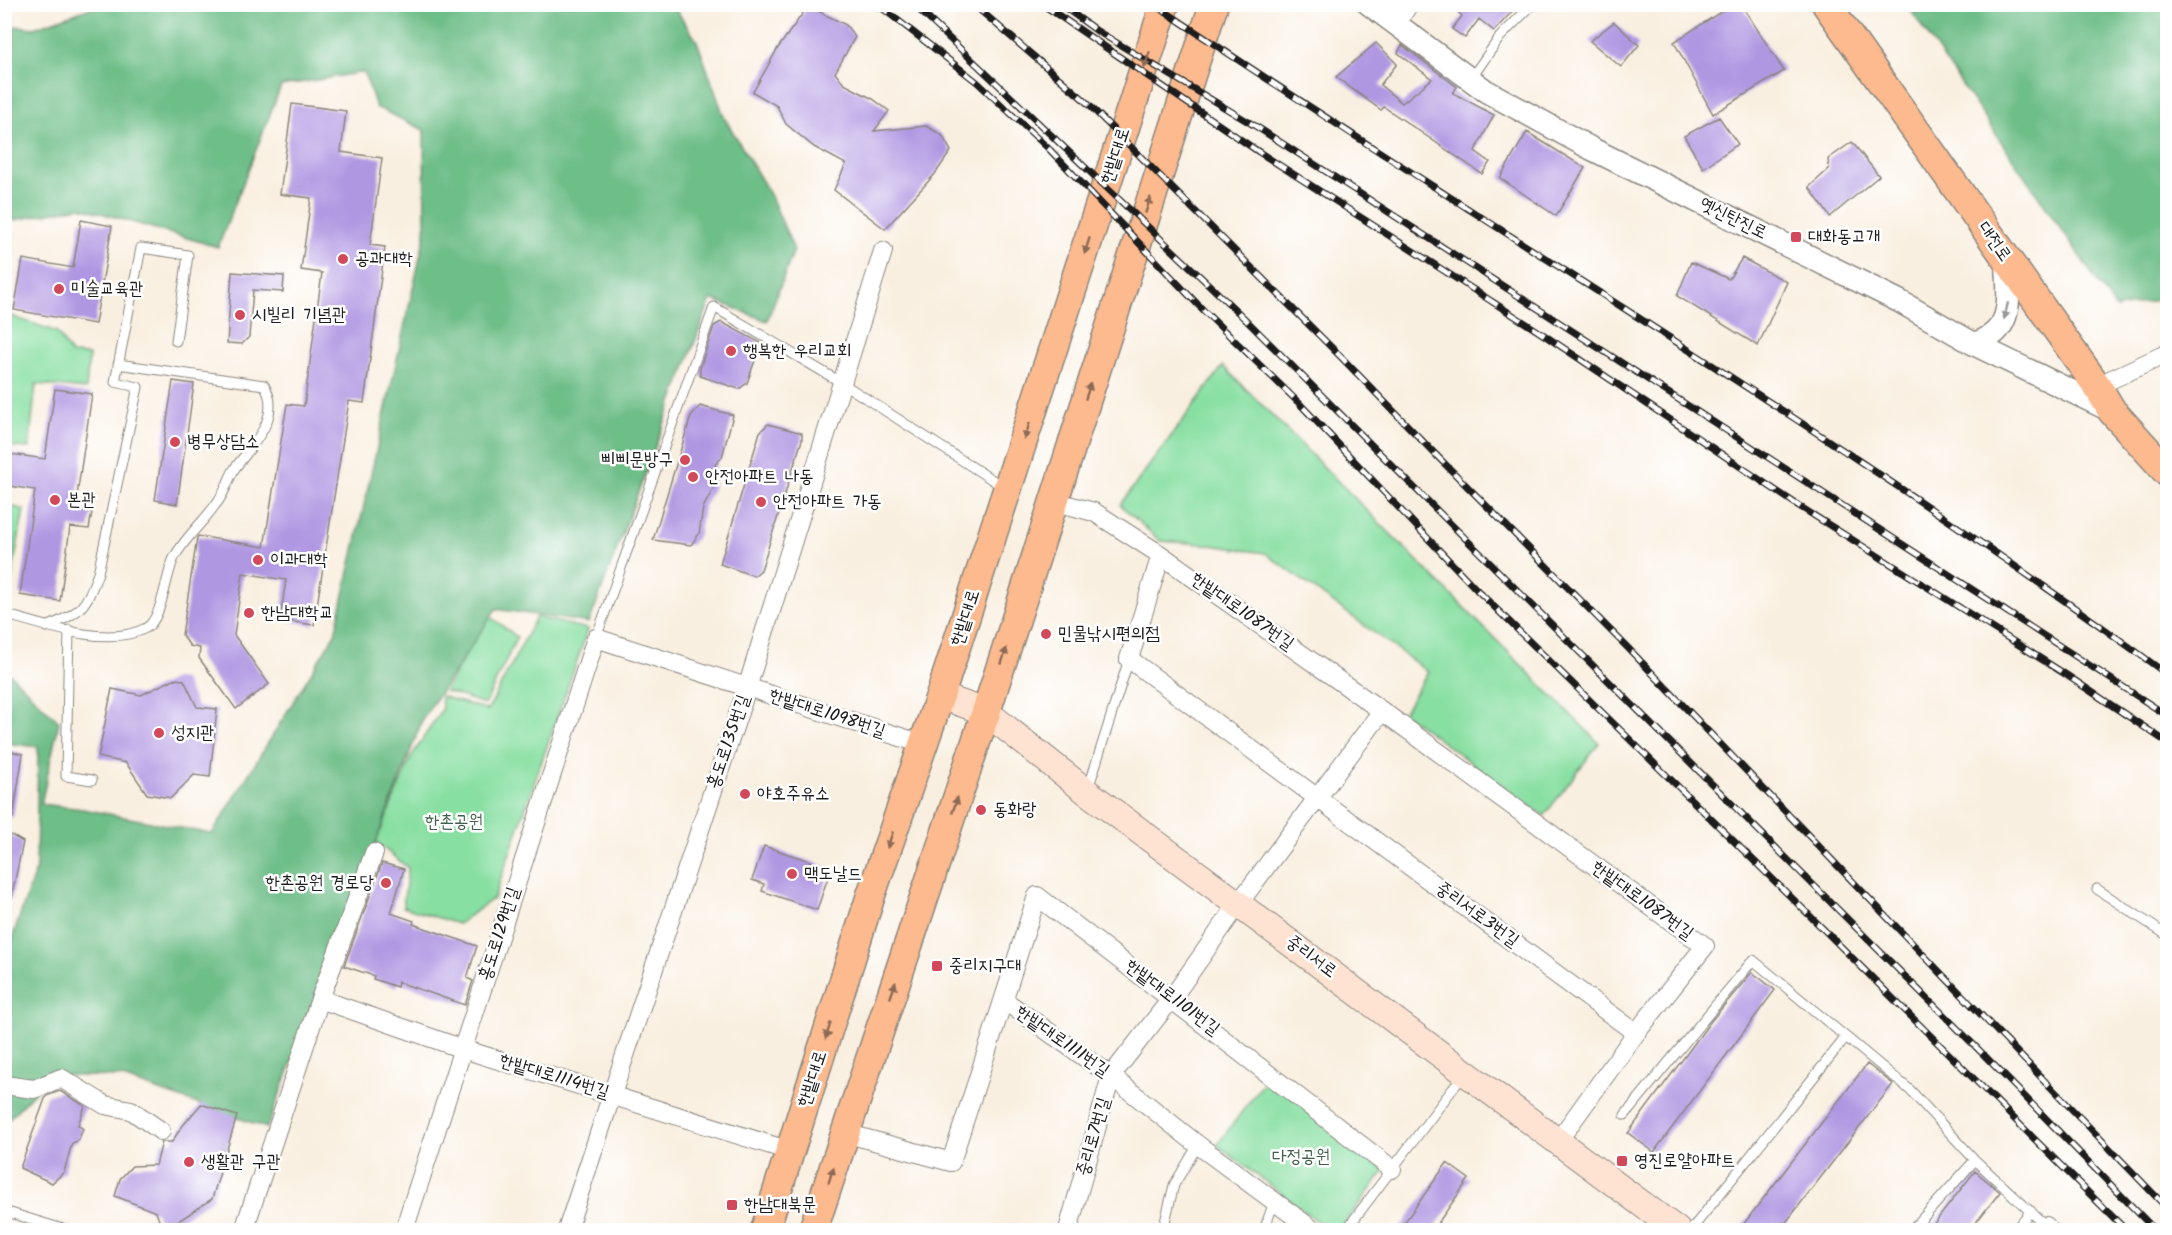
<svg xmlns="http://www.w3.org/2000/svg" width="2172" height="1235" viewBox="0 0 2172 1235" font-family="Kalam,'Poor Story',sans-serif">
<style>
.green{fill:#88dfa2;stroke:#527e5f;stroke-width:1.5}
.forest{fill:#6ebe88;stroke:#456d52;stroke-width:1.5}
.building{fill:#b097e2}
.lines{fill:none;stroke-linecap:round;stroke-linejoin:round}
.service-casing{stroke:#8a867e;stroke-width:11}
.minor-casing{stroke:#8a867e;stroke-width:20}
.tertiary-casing{stroke:#8a867e;stroke-width:25}
.secondary-casing{stroke:#8a867e;stroke-width:28}
.primary-casing{stroke:#8a867e;stroke-width:31}
.service{stroke:#fff;stroke-width:9}
.minor{stroke:#fff;stroke-width:18}
.tertiary{stroke:#fff;stroke-width:22}
.secondary{stroke:#fee3d2;stroke-width:26}
.primary{stroke:#fcba8e;stroke-width:28}
.rail-casing{stroke:#1c1c1c;stroke-width:7}
.rail{stroke:#fff;stroke-width:4.5;stroke-dasharray:14;stroke-linecap:butt}
.oneway{fill:#8c6b55}
.oneway2{fill:#999}
.poi-dot{fill:#d1495b;stroke:#fff;stroke-width:2}
.labels{text-anchor:middle;dominant-baseline:central;stroke-width:5;stroke-linejoin:round;paint-order:stroke}
.street-label{font-size:18px;fill:#1c1c1c;stroke:#fff}
.poi-label{font-size:18px;fill:#1c1c1c;stroke:#fff;text-anchor:start}
.park-label{font-size:18px;fill:#42604b;stroke:#fff}
</style>
<rect width="100%" height="100%" fill="#fff"/>
<filter id="ink" filterUnits="userSpaceOnUse"><feTurbulence type="fractalNoise" baseFrequency=".0167" numOctaves="2"/><feDisplacementMap in="SourceGraphic" scale="12" xChannelSelector="R" yChannelSelector="G"/><feConvolveMatrix kernelMatrix="1 2 1 2 8 2 1 2 1" color-interpolation-filters="sRGB"/></filter>
<filter id="wash" filterUnits="userSpaceOnUse"><feTurbulence type="fractalNoise" baseFrequency=".008" numOctaves="4" result="noise"/><feDisplacementMap in="SourceGraphic" scale="24" xChannelSelector="R" yChannelSelector="G"/><feGaussianBlur stdDeviation="1.35" result="paint"/><feColorMatrix in="noise" values="0 0 0 0 0 0 0 0 0 0 0 0 0 0 0 0 0 1.4 0 .05"/><feComposite in="paint" operator="in"/></filter>
<g filter="url(#wash)">
<rect width="100%" height="100%" fill="#f9efe0"/>
<!-- green -->
<path class="green" d="M6,314L57,332L71,354L89,355L86,389L36,384L29,448L5,446L4,319Z
M1223,366L1599,743L1544,816L1403,713L1428,672L1265,553L1203,544L1160,541L1120,505Z
M5,504L24,510L8,595H4Z
M488,615L517,637L485,704L445,691Z
M536,617L588,629L494,898L458,924L403,907L408,868L376,842L411,757L442,709L441,696L488,710Z
M1267,1078L1386,1169L1339,1230H1329L1217,1145Z"/>
<!-- forest -->
<path class="forest" d="M102,4L673,5L697,41L725,119L770,194L794,250L767,321L711,299L589,623L496,609L423,718L267,1128L120,1077L51,1075L5,1123V959L36,869L38,747L5,743L4,668L59,722L41,804L83,809L212,834L335,634L425,235L424,130L376,107L364,72L281,86L218,247L80,207L5,222V25L34,28Z
M1907,5H2167V298L2116,309Z"/>
<g id="blocks">
<!-- building -->
<path class="building" d="M1450,4H1519L1494,31L1479,19L1465,38L1452,29L1462,16Z
M1733,4H1741L1784,71L1713,114L1674,42Z
M808,6L846,25L855,37L835,73L844,84L873,99L889,111L874,131L926,126L942,135L951,151L935,174L885,229L834,190L846,164L814,147L786,124L777,106L753,92L778,48Z
M1614,22L1639,45L1621,67L1590,41Z
M1376,43L1397,64L1380,85L1402,103L1432,79L1398,53L1402,45L1457,87L1453,93L1494,115L1475,151L1490,162L1482,174L1384,107L1381,110L1336,77Z
M292,104L346,111L341,152L382,158L370,245L385,247L364,403L349,401L314,625L280,620L286,580L243,573L234,635L269,684L236,709L199,658L200,648L190,646L182,635L197,538L198,536L264,547L287,404L304,406L322,273L301,270L311,198L280,194Z
M1719,117L1738,144L1703,168L1684,136Z
M1527,132L1585,168L1556,216L1500,178Z
M1852,142L1879,176L1830,217L1809,187L1829,169L1828,159Z
M81,220L112,226L95,324L14,310L23,259L73,268Z
M1742,258L1787,282L1758,346L1677,296L1691,262L1729,279Z
M232,272L284,276L283,292L253,290L249,337L242,344L227,343Z
M721,322L761,343L747,383L739,389L700,376V368L714,326Z
M173,381L194,384L177,504L155,500Z
M55,389L92,394L75,509L92,512L89,529L70,527L60,601L20,595L35,490L4,485V453L45,459Z
M700,406L733,415L722,457L715,465L713,489L703,508L699,534L691,545L653,540L691,416Z
M768,424L802,433V440L761,570L754,576L720,564L760,432Z
M174,679L184,680L197,707L217,709L210,777L194,775L171,798L147,794L126,763L98,757L112,689L141,695Z
M4,750L23,754L13,817L4,816Z
M4,831L23,842L11,900L4,899Z
M764,846L831,868L817,910L762,891L764,884L752,880Z
M382,863L404,869L391,913L414,921L413,924L477,946L467,978L473,981L465,1005L398,982L397,987L373,979L374,976L344,966Z
M1752,972L1775,990L1654,1152L1628,1133L1711,1021Z
M1867,1064L1893,1084L1780,1230H1739Z
M60,1091L85,1106L78,1125L83,1129L78,1141L72,1143L64,1172L52,1183L20,1168L46,1096Z
M201,1104L237,1116L212,1199L174,1224L160,1223L156,1212L115,1196L120,1179L132,1166L156,1165L162,1142H172L180,1129Z
M1447,1163L1469,1179L1433,1230H1399Z
M1975,1171L2000,1192L1970,1230H1929Z"/>
</g>
</g>
<g filter="url(#ink)">
<use href="#blocks" fill-opacity="0" stroke="#8a867e" stroke-width="1.5"/>
<g class="lines">
<!-- service casing -->
<g class="service-casing">
<path id="service" d="M1470,80L1500,37L1533,4
M4,614C43,625 109,648 146,628C162,620 166,574 174,558C185,537 203,523 216,504C225,494 228,479 235,468C253,444 283,416 264,385L118,364
M47,627C82,611 85,609 98,573L138,387L115,382L141,248L188,255L176,341
M69,630L66,776L92,780
M596,638L714,307L842,383L1005,488
M1088,789L1129,659
M2097,889L2168,936
M1625,1115L1753,960L1910,1090L1975,1160L2046,1226
M4,1211L66,1230
M1163,1230L1174,1185L1198,1145
M1264,1230L1274,1202
M1346,1230L1464,1074
M1691,1230L1846,1037
M1912,1230L1975,1160
M2015,1230L2031,1211"/>
</g>
<!-- minor casing -->
<g class="minor-casing">
<path id="minor" d="M1396,24L1409,4
M2097,386L2168,353
M1053,501L1094,512L1161,555L1382,711L1705,946L1636,1033L1558,1141
M1161,555L1129,659L1636,1033
M320,999L463,1049L790,1151
M1005,1001L1111,1076L1198,1145L1313,1230
M4,1085L34,1089L61,1078L105,1105L131,1110L161,1131
M845,1133L951,1162L1037,896L1392,1169
M2046,1226L2049,1230
M244,1230L320,999L374,853
M404,1230L596,638L922,744
M567,1230L747,688L883,251
M1068,1230L1111,1076L1172,998L1239,903L1382,711"/>
</g>
<!-- tertiary casing -->
<g class="tertiary-casing">
<path id="tertiary" d="M1369,4L1486,91L1592,149L1899,301L1974,344L2112,411
M1974,344C2016,331 2008,297 2007,261"/>
</g>
<!-- secondary casing -->
<g class="secondary-casing">
<path id="secondary" d="M940,696L986,712L1087,792L1677,1230"/>
</g>
<!-- primary casing -->
<g class="primary-casing">
<path id="primary" d="M1826,4L2097,386L2112,411L2168,473
M765,1230L871,895L940,696L1165,4
M813,1230L986,712L1214,4"/>
</g>
<!-- service -->
<use href="#service" class="service"/>
<!-- minor -->
<use href="#minor" class="minor"/>
<!-- tertiary -->
<use href="#tertiary" class="tertiary"/>
<!-- secondary -->
<use href="#secondary" class="secondary"/>
<!-- primary -->
<use href="#primary" class="primary"/>
<!-- rail casing -->
<g class="rail-casing">
<path id="rail" d="M877,4L977,82L1050,150L1204,311L1299,403L1478,591L1796,902L2126,1230
M913,4L1244,318L1984,1055L2155,1230
M973,4L1082,98L1342,358L1439,458L1627,647L2168,1209
M1042,4L1259,152L1541,333L1799,506L2065,674L2168,743
M1060,4L1097,31L1257,127L2168,716
M1154,4C1490,230 1841,435 2168,675"/>
</g>
<!-- rail -->
<use href="#rail" class="rail"/>
</g>
<!-- one-way arrows -->
<defs><path id="oneway-solid" d="M-6-.8H1V-3.2L6.5 0L1 3.2V.8H-6Z" transform="scale(1.5)"/></defs>
<g class="oneway">
<use href="#oneway-solid" transform="translate(1147 60) rotate(108)"/>
<use href="#oneway-solid" transform="translate(1148 205) rotate(-72)"/>
<use href="#oneway-solid" transform="translate(1087 246) rotate(108)"/>
<use href="#oneway-solid" transform="translate(1088 391) rotate(-72)"/>
<use href="#oneway-solid" transform="translate(1027 431) rotate(108)"/>
<use href="#oneway-solid" transform="translate(1004 656) rotate(-72)"/>
<use href="#oneway-solid" transform="translate(955 805) rotate(-71)"/>
<use href="#oneway-solid" transform="translate(890 840) rotate(109)"/>
<use href="#oneway-solid" transform="translate(893 990) rotate(-71)"/>
<use href="#oneway-solid" transform="translate(828 1031) rotate(108)"/>
<use href="#oneway-solid" transform="translate(831 1175) rotate(-72)"/>
</g>
<use class="oneway2" href="#oneway-solid" transform="translate(2006 311) rotate(103)"/>
</g>
<!-- markers -->
<g class="poi-dot">
<rect x="1790" y="231" width="12" height="12" rx="3"/>
<circle cx="343" cy="259" r="6"/>
<circle cx="59" cy="289" r="6"/>
<circle cx="240" cy="315" r="6"/>
<circle cx="731" cy="351" r="6"/>
<circle cx="175" cy="442" r="6"/>
<circle cx="685" cy="460" r="6"/>
<circle cx="693" cy="477" r="6"/>
<circle cx="55" cy="500" r="6"/>
<circle cx="761" cy="502" r="6"/>
<circle cx="258" cy="560" r="6"/>
<circle cx="249" cy="613" r="6"/>
<circle cx="1046" cy="634" r="6"/>
<circle cx="159" cy="733" r="6"/>
<circle cx="745" cy="794" r="6"/>
<circle cx="981" cy="810" r="6"/>
<circle cx="792" cy="874" r="6"/>
<circle cx="386" cy="883" r="6"/>
<rect x="931" y="960" width="12" height="12" rx="3"/>
<rect x="1616" y="1155" width="12" height="12" rx="3"/>
<circle cx="189" cy="1162" r="6"/>
<rect x="726" y="1199" width="12" height="12" rx="3"/>
</g>
<g class="labels">
<!-- street labels -->
<g class="street-label">
<text transform="translate(1116 156) rotate(-72)">한밭대로</text>
<text transform="translate(1733 219) rotate(26)">옛신탄진로</text>
<text transform="translate(1994 242) rotate(55)">대전로</text>
<text transform="translate(1242 612) rotate(35)">한밭대로1087번길</text>
<text transform="translate(966 618) rotate(-72)">한밭대로</text>
<text transform="translate(827 714) rotate(18)">한밭대로1098번길</text>
<text transform="translate(729 742) rotate(-71)">홍도로135번길</text>
<text transform="translate(1642 901) rotate(36)">한밭대로1087번길</text>
<text transform="translate(1477 915) rotate(36)">중리서로3번길</text>
<text transform="translate(500 934) rotate(-72)">홍도로129번길</text>
<text transform="translate(1311 957) rotate(37)">중리서로</text>
<text transform="translate(1172 998) rotate(37)">한밭대로1101번길</text>
<text transform="translate(1062 1042) rotate(35)">한밭대로1111번길</text>
<text transform="translate(554 1077) rotate(17)">한밭대로1114번길</text>
<text transform="translate(813 1079) rotate(-72)">한밭대로</text>
<text transform="translate(1094 1137) rotate(-74)">중리로7번길</text>
</g>
<!-- poi labels -->
<g class="poi-label">
<text x="1808" y="237">대화동고개</text>
<text x="355" y="259">공과대학</text>
<text x="71" y="289">미술교육관</text>
<text x="252" y="315">시빌리 기념관</text>
<text x="743" y="351">행복한 우리교회</text>
<text x="187" y="442">병무상담소</text>
<text x="673" y="460" text-anchor="end">삐삐문방구</text>
<text x="705" y="477">안전아파트 나동</text>
<text x="67" y="500">본관</text>
<text x="773" y="502">안전아파트 가동</text>
<text x="270" y="560">이과대학</text>
<text x="261" y="613">한남대학교</text>
<text x="1058" y="634">민물낚시편의점</text>
<text x="171" y="733">성지관</text>
<text x="757" y="794">야호주유소</text>
<text x="993" y="810">동화랑</text>
<text x="804" y="874">맥도날드</text>
<text x="374" y="883" text-anchor="end">한촌공원 경로당</text>
<text x="949" y="966">중리지구대</text>
<text x="1634" y="1161">영진로얄아파트</text>
<text x="201" y="1162">생활관 구관</text>
<text x="744" y="1205">한남대북문</text>
</g>
<!-- park labels -->
<g class="park-label">
<text x="454" y="822">한촌공원</text>
<text x="1301" y="1157">다정공원</text>
</g>
</g>
<!-- margin -->
<rect width="2172" height="1235" fill="none" stroke="#fff" stroke-width="24"/>
</svg>
